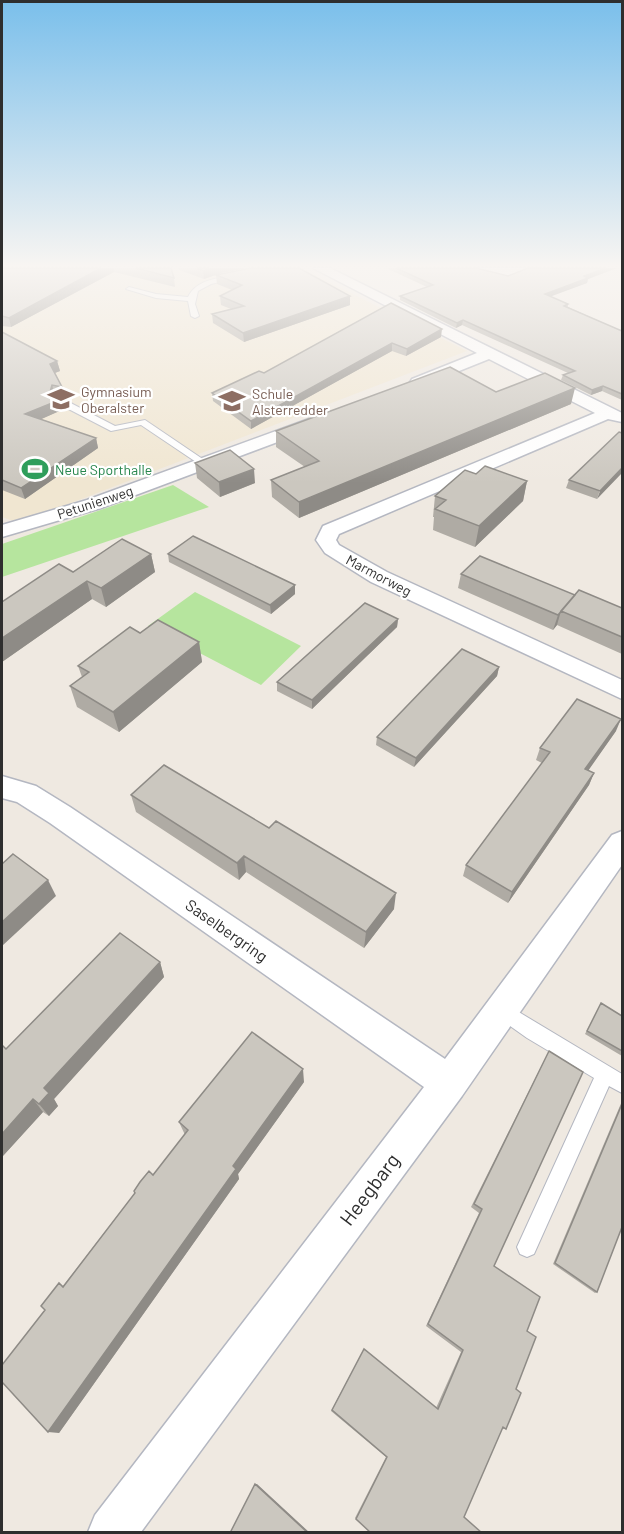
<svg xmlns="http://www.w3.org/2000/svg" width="624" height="1534" viewBox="0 0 624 1534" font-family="Barlow,sans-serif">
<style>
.education{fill:#f0e6d1}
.green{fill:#b6e59e}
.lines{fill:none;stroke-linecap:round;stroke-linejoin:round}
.lane-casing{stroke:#b4b7c1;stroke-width:2}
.street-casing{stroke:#b4b7c1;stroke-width:3}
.lane{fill:#fff;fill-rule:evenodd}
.street{fill:#fff;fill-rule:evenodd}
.wall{fill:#afaba4}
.shaded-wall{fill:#8e8b86}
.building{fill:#cbc7bf;stroke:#8e8b86;stroke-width:1.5}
.labels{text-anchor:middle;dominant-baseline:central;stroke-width:4.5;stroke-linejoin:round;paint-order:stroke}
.far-education-label{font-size:14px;fill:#785e54;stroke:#fff;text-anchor:start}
.far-leisure-label{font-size:14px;fill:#27864d;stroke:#fff;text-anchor:start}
.far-street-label{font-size:14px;fill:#2e2e2e;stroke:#fff}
.street-label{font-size:16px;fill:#2e2e2e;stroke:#fff}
.near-street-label{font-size:20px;fill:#2e2e2e;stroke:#fff}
</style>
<rect width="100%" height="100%" fill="#efe9e1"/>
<!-- education -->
<path class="education" d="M2,268H301L467,351L19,523L2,517Z"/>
<!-- green -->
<path class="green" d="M173,485L209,507L2,577V544Z
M195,592L301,646L261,685L148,626Z"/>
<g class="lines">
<!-- lane casing -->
<g class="lane-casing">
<path id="lane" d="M234,275L236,278L211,284L198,291L195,304L199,316L195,318L191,316L188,301L156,298L126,289L129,287L156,294L188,297C197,279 217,279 234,275Z
M55,398H61L115,426L145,420L210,464L202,466L141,425L111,431L55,402Z
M502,1002L622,1074V1093L609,1086L534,1254L527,1257L520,1254L517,1247L594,1078L527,1038L496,1016L494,1010L496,1004Z"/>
</g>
<!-- street casing -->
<g class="street-casing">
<path id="street" d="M313,268H330L622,413V422L608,419L339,534L336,540L339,545L387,572L622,680V699L371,582L325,553L316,540L323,526L595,413L489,359L424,385H412L410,382L412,379L477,353Z
M475,268H539L508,278L476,271Z
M309,419L315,420L318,424L315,428L101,508L2,537V525L87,500Z
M2,776L36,786L70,807L445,1059L612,835L622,831V865L462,1096L141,1532H88L95,1515L424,1087L50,823L17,802L2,798Z"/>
</g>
<!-- lane -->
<use href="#lane" class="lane"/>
<!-- street -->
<use href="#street" class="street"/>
</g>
<!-- wall -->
<path class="wall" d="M2,268H171L174,278L175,287L114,272L11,327L2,326Z
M179,268H246L221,273L204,279L179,270Z
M386,268H476L508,276L528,268H617L588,279L587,283L550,296L568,304V307L622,331V400L602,391L591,395L561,380L563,375L568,373L462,325L456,328L400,300V296L427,287Z
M216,275L350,305L244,342L213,323L212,314L231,309L221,305L220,296L232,290L217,284Z
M391,303L441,337L406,356L392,351L251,429L213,401L212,393L264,373Z
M2,332L57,361L60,371L55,373L62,387L65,397L58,396L64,409L41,419L96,438L98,448L25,499L2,490Z
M496,392L571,404L299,518L272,497L271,480L305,467L276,447V431Z
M619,432L597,499L566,488L569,480Z
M195,463L255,483L220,497L197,478Z
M476,474L527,481L523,501L475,547L433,530L434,517H433L435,496Z
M151,554L155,572L106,607L92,599L2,662V602L73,572Z
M168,554L295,585V594L271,614L169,562Z
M461,574L575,595L622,608V654L557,625L553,630L458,588Z
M398,619L397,627L312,709L277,691V682Z
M140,633L199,642L202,662L119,732L77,707L70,686L82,677L78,666Z
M499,667L497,676L414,767L376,745L377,737Z
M616,731L588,770L594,773L589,785L508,903L463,876L466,865L542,763L536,760L540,748Z
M131,795L394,909L364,948L246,872L239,880L136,812Z
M160,962L164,977L54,1099L58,1106L49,1116L43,1112L2,1157V1047L6,1049Z
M601,1003L622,1016V1056L585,1034Z
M546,1057L494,1266L527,1331L516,1389L506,1429H502L371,1533L355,1518L386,1457L331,1411L364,1349L436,1408L461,1352L426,1326L479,1213L471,1207Z
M304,1082L238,1174L239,1179L59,1433L45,1310L59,1283L63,1286L135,1193L134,1191L153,1175L185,1135L179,1122Z
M622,1101V1227L597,1292L595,1293L553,1264Z"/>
<!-- shaded-wall -->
<path class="shaded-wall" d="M101,268H113L114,272L11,327L9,318Z
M209,268H246L221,273L204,279L203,271Z
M606,268H617L588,279L587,283L544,299L545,294L584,276Z
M350,296V305L244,342L243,333Z
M463,320L462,325L456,328L457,323Z
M442,329L441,337L406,356L407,349Z
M392,343V351L251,429V421Z
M57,361L60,371L52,374L50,364Z
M52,385L55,396L50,392Z
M603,386L602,391L591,395L592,390Z
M575,388L571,404L299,518V502Z
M62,399L64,409L28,425L25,414Z
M96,438L98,448L25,499L21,488Z
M622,468V473L597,499L600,491Z
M254,469L255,483L220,497L219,482Z
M527,481L523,501L475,547L479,526Z
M151,554L155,572L106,607L101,588Z
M87,581L92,599L2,662V638Z
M295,585V594L271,614L270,605Z
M561,611L557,625L553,630L558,615Z
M398,619L397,627L312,709V700Z
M199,642L202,662L119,732L113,712Z
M499,667L497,676L414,767L416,758Z
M621,719L616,731L581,781L585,769Z
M594,773L589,785L508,903L512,892Z
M244,856L246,872L239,880L237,863Z
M48,880L56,896L2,946V922Z
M396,893L394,909L364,948L366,932Z
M160,962L164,977L54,1099L58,1106L49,1116L39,1104L44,1088Z
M303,1069L304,1082L238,1174L239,1179L59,1433L48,1432L233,1166Z
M33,1099L43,1112L2,1157V1134Z
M255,1484H257L310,1533H308Z"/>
<!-- building -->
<path class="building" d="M2,268H101L9,318L2,316Z
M136,268H171L174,278Z
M197,268H209L203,271Z
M251,268H299L350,296L243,333L212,314L244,306L220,296L242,285L216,275Z
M396,268H476L508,276L528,268H606L584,276L588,278L545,294L568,304L564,306L622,331V394L603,386L592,390L563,375L575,371L463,320L457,323L400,296L433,285Z
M391,303L442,329L407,349L392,343L251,421L212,393L259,371L264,373Z
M2,332L57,361L50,364L62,387L52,385L50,392L62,399L25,414L96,438L21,488L2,480Z
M450,367L496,392L545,373L575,388L299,502L271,480L319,461L276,431Z
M619,432L622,433V468L600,491L569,480Z
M230,450L254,469L219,482L195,463Z
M485,466L527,481L479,526L435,509L446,500L435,496L465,470L476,474Z
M193,536L295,585L270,605L168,554Z
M122,539L151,554L101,588L87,581L2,638V602L59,564L73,572Z
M480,556L575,595L558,615L461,574Z
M579,590L622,608V637L561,611Z
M365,603L398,619L312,700L277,682Z
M158,620L199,642L113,712L70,686L89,672L78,666L130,627L140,633Z
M462,649L499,667L416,758L377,737Z
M577,699L621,719L585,769L594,773L512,892L466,865L550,752L540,748Z
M164,765L269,828L276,821L396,893L366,932L244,856L237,863L131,795Z
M13,854L48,880L2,922V864Z
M120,933L160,962L44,1088L49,1093L39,1104L33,1099L2,1134V1047L3,1046L6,1049Z
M601,1003L622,1016V1051L587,1031Z
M252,1032L303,1069L233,1166L236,1169L48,1432L2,1382V1365L45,1310L41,1306L59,1283L63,1287L135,1193L134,1191L140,1182L149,1171L153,1175L188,1130L179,1122Z
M549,1051L583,1072L494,1266L540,1297L527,1331L536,1337L516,1389L521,1393L506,1429L503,1427L464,1517L482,1533H371L356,1519L387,1457L332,1410L364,1349L438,1409L463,1350L428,1324L482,1209L474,1204Z
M622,1104V1227L597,1292L555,1263Z
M255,1484L308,1533H230Z"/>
<!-- sky -->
<linearGradient id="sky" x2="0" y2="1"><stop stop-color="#7abfeb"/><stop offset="0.55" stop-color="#f8f5f2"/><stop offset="1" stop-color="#f8f5f2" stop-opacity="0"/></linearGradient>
<rect width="624" height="483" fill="url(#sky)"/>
<!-- icons -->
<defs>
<g id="school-bare" transform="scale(2.07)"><path d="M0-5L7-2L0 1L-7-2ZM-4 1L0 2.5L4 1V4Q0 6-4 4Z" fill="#8d6e63" stroke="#fff" stroke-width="2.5" paint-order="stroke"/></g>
<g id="stadium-bare" transform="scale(2.07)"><path d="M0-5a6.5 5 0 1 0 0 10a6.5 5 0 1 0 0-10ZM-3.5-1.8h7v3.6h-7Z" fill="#2e9e5b" stroke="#fff" stroke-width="2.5" paint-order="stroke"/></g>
</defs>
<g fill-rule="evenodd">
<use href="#school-bare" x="61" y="399"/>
<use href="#school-bare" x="232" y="401"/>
<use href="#stadium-bare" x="35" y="469"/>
</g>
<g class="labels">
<!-- far-education labels -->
<g class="far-education-label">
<text x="81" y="391">Gymnasium<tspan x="81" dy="16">Oberalster</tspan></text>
<text x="252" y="393">Schule<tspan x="252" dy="16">Alsterredder</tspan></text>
</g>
<!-- far-leisure labels -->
<g class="far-leisure-label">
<text x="55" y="469">Neue Sporthalle</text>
</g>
<!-- far-street labels -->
<g class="far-street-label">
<text transform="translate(95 502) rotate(-18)">Petunienweg</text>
<text transform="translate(379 575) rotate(28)">Marmorweg</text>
</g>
<!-- street labels -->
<g class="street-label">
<text transform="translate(227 930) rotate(35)">Saselbergring</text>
</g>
<!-- near-street labels -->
<g class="near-street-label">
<text transform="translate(369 1189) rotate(-53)">Heegbarg</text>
</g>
</g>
<!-- border -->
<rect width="624" height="1534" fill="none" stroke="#2e2e2e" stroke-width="6"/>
</svg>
